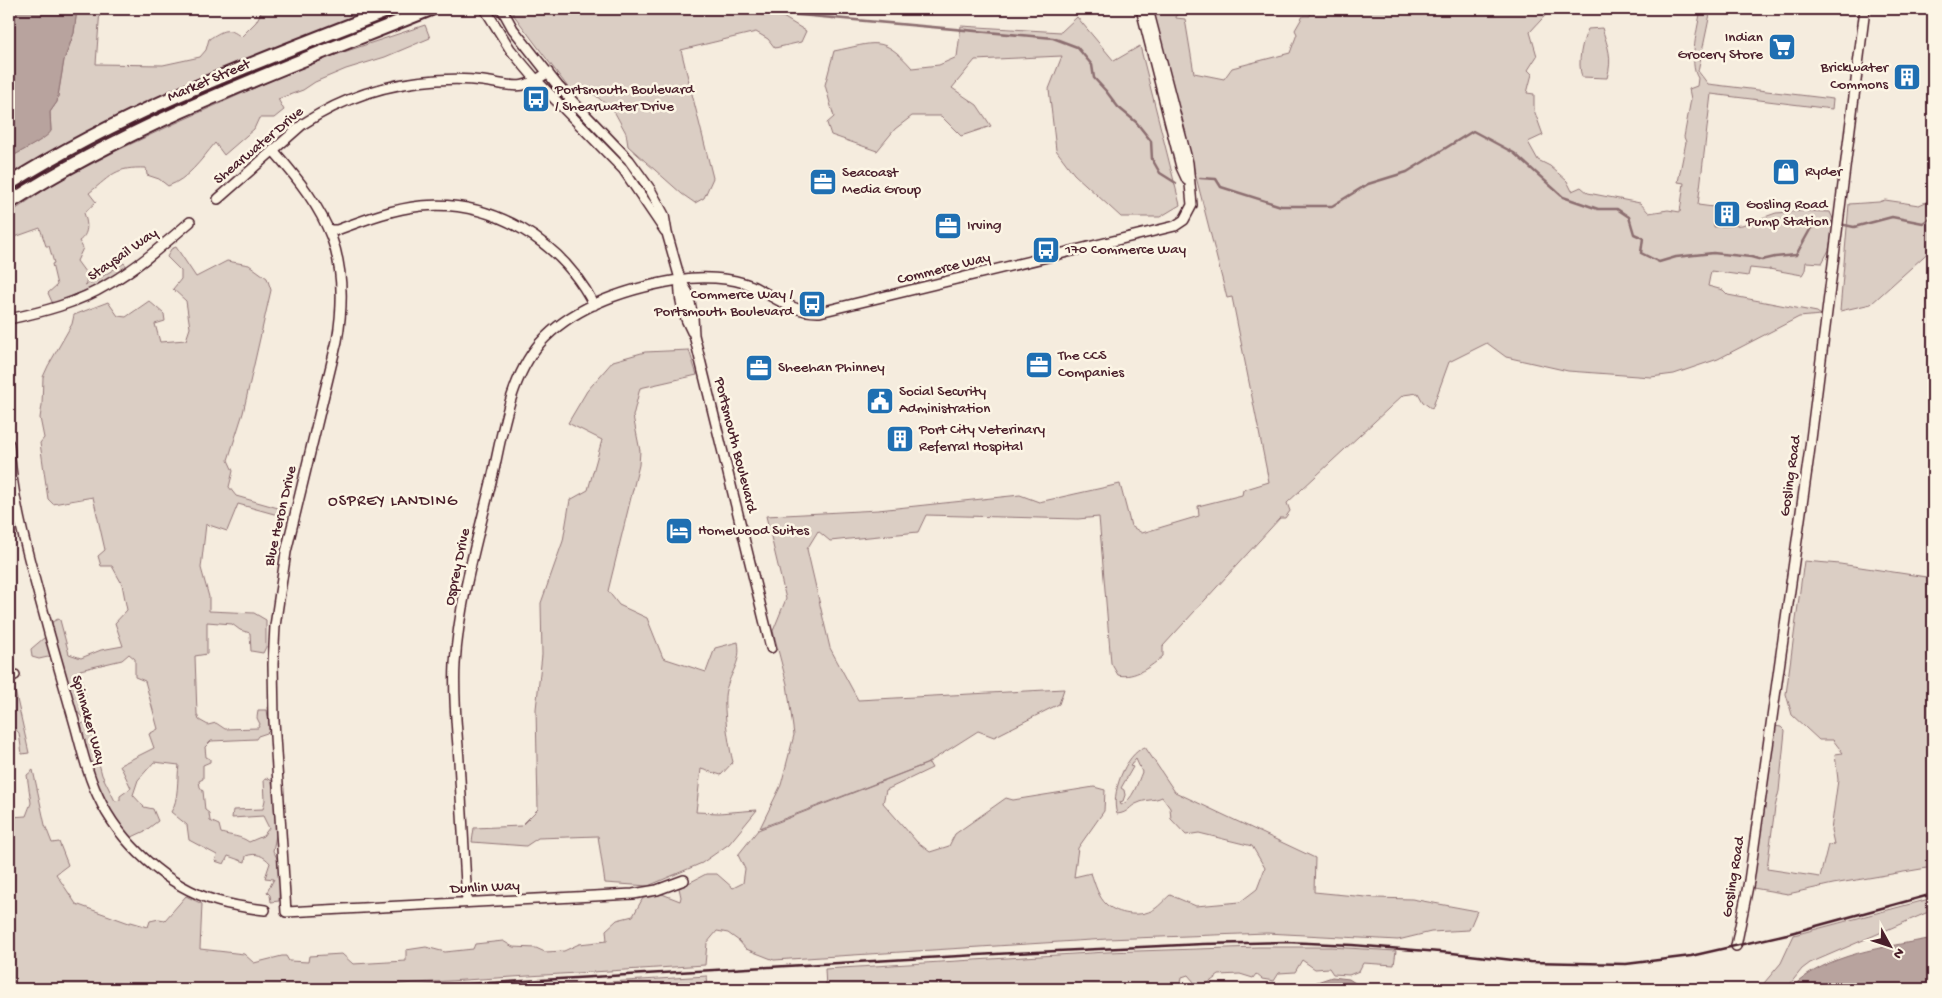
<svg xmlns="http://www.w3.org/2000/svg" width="1942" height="998" viewBox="0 0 1942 998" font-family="'Gochi Hand',sans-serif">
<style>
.green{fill:#dbcec4;stroke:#927678;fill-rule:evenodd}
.water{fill:#b8a39e;stroke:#8c6e70}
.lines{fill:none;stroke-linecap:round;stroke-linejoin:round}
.stream{stroke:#8c6e70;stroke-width:2.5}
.street-casing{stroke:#4a1f2b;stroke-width:12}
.secondary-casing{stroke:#4a1f2b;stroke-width:16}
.street{stroke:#fcf5e5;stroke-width:9}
.secondary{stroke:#fcf5e5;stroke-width:12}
.rail{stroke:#4a1f2b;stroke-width:2.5}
.labels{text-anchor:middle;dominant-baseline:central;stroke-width:5;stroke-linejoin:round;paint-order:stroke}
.poi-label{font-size:15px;fill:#4a1f2b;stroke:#fcf5e5;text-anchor:start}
.street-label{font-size:15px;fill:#4a1f2b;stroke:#fcf5e5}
.neighbourhood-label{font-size:16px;letter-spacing:1px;fill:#4a1f2b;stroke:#fcf5e5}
</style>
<rect width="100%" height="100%" fill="#f5ecde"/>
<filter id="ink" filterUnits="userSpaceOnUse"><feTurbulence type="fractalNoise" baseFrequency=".02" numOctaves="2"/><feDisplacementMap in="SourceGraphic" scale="10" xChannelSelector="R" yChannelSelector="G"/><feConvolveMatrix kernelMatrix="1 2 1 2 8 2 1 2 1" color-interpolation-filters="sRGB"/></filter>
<g filter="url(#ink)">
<!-- green -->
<path class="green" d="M77,9H100L96,64L163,65L200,57L206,50L209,39C222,31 228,26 241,37L256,22L263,9H376L205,77L121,114L50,154L9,180V158C22,150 41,142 51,131L50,112L57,102L64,60L74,33Z
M512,9H709L783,17L806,31L801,42L775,48L768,39L756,32L681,50L713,178L704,198L695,203L682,194L628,146L626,133L614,111L595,95L570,90L513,14Z
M1153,9H1177L1176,18L1185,19L1194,73L1224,79L1232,68L1290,53L1297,34L1295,30L1303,16H1310L1311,9H1551L1530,32L1537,56L1528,70L1532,74L1527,93L1534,94V110L1543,135L1528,142L1538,160L1550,166L1567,181L1572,191L1581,187L1588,193L1640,203L1649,213L1668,210L1680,212L1684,183L1678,182L1686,142L1684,137L1691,99L1689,89L1697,86L1698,78C1688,64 1698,26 1701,9H1711L1698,71L1708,84L1833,99L1832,109L1711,94L1698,205L1713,207L1714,227L1742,225L1776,213L1804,211L1830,212L1834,221L1829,250L1822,263L1806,262L1805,270L1802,275L1769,269V270L1750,268L1748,276L1711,271L1708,286L1723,290L1728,295L1817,312L1821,315L1799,317L1718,359L1674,374L1651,377L1568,371L1506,357L1487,343L1449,362L1432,409L1423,402L1418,393L1403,395L1287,503L1290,511L1285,518H1280L1163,646V656C1152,666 1134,679 1118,675L1111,663L1099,517L1078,519L926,515L918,532L830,541L818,531L807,549L830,648L858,700L1064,689L1059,704L994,737L978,731L926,764L760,828L781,785L794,735L787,684L773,631L786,599L766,516L878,510L1020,495L1039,502L1120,484L1131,526L1142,533L1199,516L1198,506L1242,495L1243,490L1269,482L1232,297L1227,298Z
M1077,17L1114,61L1140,46L1180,205L1160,217H1121L1074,174L1056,150L1049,89L1062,56L975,60L952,88L977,105L991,126L961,136L941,116H912L895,129L877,151L831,135L827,123L834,117L825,85L834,51C875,43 882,34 912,68L939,65L957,57L961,26L1061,32Z
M425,25L430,38L385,57L346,69L315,82L303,90L278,99L284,110L274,118H259L254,129L224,155L215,143C201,160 188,179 168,186L159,179L147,175L146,168C115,167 113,174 89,193L96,202L84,213C88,224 89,234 79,241L83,248L77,261L88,276L85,285L95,281L124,263L127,267L89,289L53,304L48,293L57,285L52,264L54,263L49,246H46L40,228L12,238L11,235L9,236V214L51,185L118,150L176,123L281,76L335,55Z
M1602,28C1608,48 1613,57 1607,78L1582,77C1577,62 1582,42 1588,29Z
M1933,199V248L1871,304L1840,311L1849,204L1879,202L1885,200L1919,205Z
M176,247L196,277L227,261L249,265L267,278L271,290L243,413L228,460L233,471L229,487L236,496L285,510V517L238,504L227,531L206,524L201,568L209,597V611L254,613L266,620V647L263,653L251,651L250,633L240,630L232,624L207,622V654L195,656L197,714L199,720L208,725L216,723L225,729L258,728L260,724L257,718L258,710H267L270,730L267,733L258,736L256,739L211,741L205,747L206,757L210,759V762L203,765V779L199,781L200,787L203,791L205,810L209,813L210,821L219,825L221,833C231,836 241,836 249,842L263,836L269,828L263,816L232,818L233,810L263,809L265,800L264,780L267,778L272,781L277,830L273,851C283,865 279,885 279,901L271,902L270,895L267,892L274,879L265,878L270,863C264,856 256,852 246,856L245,862L228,856L224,864L215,861L217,855L189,840L187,825L171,812C179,800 177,779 179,765L154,762L138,780L133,795L144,807L153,809L158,821L145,831L130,838C99,809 91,765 79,727L83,723L89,724L102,775L115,801L120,800V796L131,788L120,765L154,748L149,734L158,729L145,681L135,677V659L129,654L122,660L80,670L89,716L82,717L74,708L57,655L39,659L32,657L31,649L51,632L52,622L58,619L60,620L69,654L81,658L101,650L123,646L115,623L127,610L122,584L112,566H101L98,556L105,550L93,497L53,504L48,499L40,443L44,438L40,418L42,405L43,377L48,366L72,324L74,315L108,302L118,316L126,317L149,301L164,314L165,321L155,324L160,342L186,340L190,328L186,301L173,289L181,279V271L167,257L171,249Z
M689,350L697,375L640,388L633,416L640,451L639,465L608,591L619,605L647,618L663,658L706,672L715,648L738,642C742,662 731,671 726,690C722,704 729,747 733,762L721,775L701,769L696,812L719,813L757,810L729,844L702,863L648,886L605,883L598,836L538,838L526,846L472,842L474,828L521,826L538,809L536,709L542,655L541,603L563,541L570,500L588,490L602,440L568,423L587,391L613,361L645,352Z
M1804,561L1840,564L1933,578V867L1833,884L1788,894L1753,888L1775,726L1781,727L1785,731L1779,791L1775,807L1767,869L1820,877L1828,845L1834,844L1831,830L1838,780L1835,754L1843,753L1833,740H1819L1792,715L1786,694Z
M14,686L29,753L22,754L19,733L11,724L9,715V687Z
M1145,747L1175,792L1315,858L1314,892L1376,898L1412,899L1477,911L1469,930L1431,932L1398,940L1267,933L1107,939L774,960L746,949L739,941L728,933L717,931L707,943L705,965L320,989H9V821L10,817L26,816L31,803L27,775L33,770L45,825L52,843L59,842L68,865L56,874L76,904L129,923L131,922L148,927L150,921L159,919L165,920L186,896L202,904L200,949L244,954L254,963L282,956H286L289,961L308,962L309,956L342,954L353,964L406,961V950L426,947L445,952L473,949L475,944L503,941L513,947L536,948L545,952L564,951L579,944L607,941L606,930L617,920L633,916L643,898L662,894L680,901L681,897L679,888L706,874H717L733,888L743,883L745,869L738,855L758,830L929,763L932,768L886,790L883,803L917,842L930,852L949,846L955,834L1006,798L1013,800L1094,787L1105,790L1104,811L1078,848L1074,877L1091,873C1095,884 1098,897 1107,905C1118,914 1138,917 1151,911C1158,908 1164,900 1170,895L1196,906L1240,902L1257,889L1265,868L1252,846L1199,833L1186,835L1171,819L1170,808L1162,797C1154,801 1146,799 1138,803C1129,806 1129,813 1117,814C1110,795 1125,754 1145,747ZM1136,759L1142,772C1137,784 1133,800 1121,805L1120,802L1123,801L1125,795L1124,790L1121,788L1133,767L1130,766Z
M1933,898V910L1810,963L1802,969L1786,989H1759L1781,963L1794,935Z
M1258,947H1331L1396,951L1394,965L1363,963L1359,971L1349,975L1333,974L1329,968L1315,969L1302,960L1295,972L1279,973L1274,981L1262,979L1256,974L1253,978L1240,974L1219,975L1200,989L1188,975L1182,977L1180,989H826L825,969L1107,952Z
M707,976L708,989H495Z"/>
<!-- water -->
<path class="water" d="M9,9H77L74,33L64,60L57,102L50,112L51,131C48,138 18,153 9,158Z
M1933,938V989H1790C1828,952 1884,948 1933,938Z
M1332,977L1349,979L1364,989H1247L1311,984Z"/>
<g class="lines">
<!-- stream -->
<path class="stream" d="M733,9L1053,38L1077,47L1092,65L1094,78L1106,91L1118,107L1136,122L1151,141L1152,159L1160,173L1176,183
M1200,178L1216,179L1221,187L1281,206H1332L1368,184L1407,172L1473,131L1514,153L1563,197L1598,209H1617L1629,217L1634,234L1643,238L1641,253L1659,262L1676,257L1713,253L1751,257L1762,260L1775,257L1796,255L1811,228L1826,221L1854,227L1892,217L1923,223L1933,216"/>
<!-- street casing -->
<g class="street-casing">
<path id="street" d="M485,9L510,49L537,81L623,169L665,231
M502,9L513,29L558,86L629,160L650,189L664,215L667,233L680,279L688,293L693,317L694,335L771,648
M1141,9L1181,167L1187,180
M273,150C328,213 352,255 337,341L286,552L275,626L273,664L274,720L286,912L633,894L657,890L684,880
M218,199L303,124C344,97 388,83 437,80C452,79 468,79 483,81C513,85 521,93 548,72
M329,230H337C364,220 392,209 421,206C493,199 562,242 594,305
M680,280C678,299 683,315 692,332
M9,319C42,312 78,303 107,285C137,268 163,245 190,222
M9,444C12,508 33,571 49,633C58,664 67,696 76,728C82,750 87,774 98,796C119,842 167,887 217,901C233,906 249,908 265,910
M9,676L15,675
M467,902C464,855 462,808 459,761C457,729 453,697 455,664C459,599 479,534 494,470C503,428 511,377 540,343C574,305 630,288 678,280C700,276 731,277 752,286C775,297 793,313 820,312L1175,226L1184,220L1192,205L1188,163L1148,9
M1736,946L1749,881L1809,455L1865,9"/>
</g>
<!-- secondary casing -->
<g class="secondary-casing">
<path id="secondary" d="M9,184C129,108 261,60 392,9
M9,203C140,119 287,67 431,9"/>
</g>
<!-- street -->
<use href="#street" class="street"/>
<!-- secondary -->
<use href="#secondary" class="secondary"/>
<!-- rail -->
<path class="rail" d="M383,989L995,954L1203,944L1286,942L1352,945L1452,953L1530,962L1626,964L1691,956L1787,934L1933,894"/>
</g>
</g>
<!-- icons -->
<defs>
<g id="supermarket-square" transform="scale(1.4375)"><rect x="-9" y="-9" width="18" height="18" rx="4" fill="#1f6fb2" stroke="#fcf5e5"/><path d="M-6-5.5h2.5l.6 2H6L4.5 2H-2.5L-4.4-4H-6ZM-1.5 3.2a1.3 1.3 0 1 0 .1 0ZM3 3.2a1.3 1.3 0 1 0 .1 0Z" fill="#fff"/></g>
<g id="building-square" transform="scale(1.4375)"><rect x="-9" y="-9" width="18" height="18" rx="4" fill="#1f6fb2" stroke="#fcf5e5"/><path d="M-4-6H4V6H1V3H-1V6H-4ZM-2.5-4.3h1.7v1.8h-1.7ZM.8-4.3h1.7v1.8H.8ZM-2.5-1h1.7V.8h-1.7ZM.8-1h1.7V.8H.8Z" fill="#fff"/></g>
<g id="bus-square" transform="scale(1.4375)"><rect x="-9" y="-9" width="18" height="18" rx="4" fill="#1f6fb2" stroke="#fcf5e5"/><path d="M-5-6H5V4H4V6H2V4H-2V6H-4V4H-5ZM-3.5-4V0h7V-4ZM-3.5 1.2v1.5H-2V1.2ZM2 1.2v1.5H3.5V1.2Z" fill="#fff"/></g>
<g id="shop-square" transform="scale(1.4375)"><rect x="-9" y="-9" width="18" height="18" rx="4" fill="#1f6fb2" stroke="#fcf5e5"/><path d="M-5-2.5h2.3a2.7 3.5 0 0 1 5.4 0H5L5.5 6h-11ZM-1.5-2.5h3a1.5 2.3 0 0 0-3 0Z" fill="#fff"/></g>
<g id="office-square" transform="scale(1.4375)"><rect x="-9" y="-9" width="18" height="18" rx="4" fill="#1f6fb2" stroke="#fcf5e5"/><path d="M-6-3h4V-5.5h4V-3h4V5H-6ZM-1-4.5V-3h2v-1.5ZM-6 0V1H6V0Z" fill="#fff"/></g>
<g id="civic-square" transform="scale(1.4375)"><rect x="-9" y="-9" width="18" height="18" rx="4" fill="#1f6fb2" stroke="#fcf5e5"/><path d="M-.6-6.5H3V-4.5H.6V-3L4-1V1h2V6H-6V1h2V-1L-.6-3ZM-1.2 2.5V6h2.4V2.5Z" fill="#fff"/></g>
<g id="hotel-square" transform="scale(1.4375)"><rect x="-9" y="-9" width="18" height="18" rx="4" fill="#1f6fb2" stroke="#fcf5e5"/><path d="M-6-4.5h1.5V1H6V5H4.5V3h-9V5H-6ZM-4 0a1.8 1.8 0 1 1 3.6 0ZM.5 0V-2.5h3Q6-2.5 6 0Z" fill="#fff"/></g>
</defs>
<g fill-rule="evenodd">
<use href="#supermarket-square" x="1782" y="47"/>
<use href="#building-square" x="1907" y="77"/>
<use href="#bus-square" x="536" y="99"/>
<use href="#shop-square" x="1786" y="172"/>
<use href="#office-square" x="823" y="182"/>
<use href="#building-square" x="1727" y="214"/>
<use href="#office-square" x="948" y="226"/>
<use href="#bus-square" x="1046" y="250"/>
<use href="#bus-square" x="812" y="304"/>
<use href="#office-square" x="1039" y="365"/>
<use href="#office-square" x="759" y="368"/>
<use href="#civic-square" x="880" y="401"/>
<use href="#building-square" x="900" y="439"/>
<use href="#hotel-square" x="679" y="531"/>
</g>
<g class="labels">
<!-- poi labels -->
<g class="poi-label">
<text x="1763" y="38" text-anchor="end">Indian<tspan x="1763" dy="17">Grocery Store</tspan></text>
<text x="1888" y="68" text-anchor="end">Brickwater<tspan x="1888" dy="17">Commons</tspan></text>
<text x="555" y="90">Portsmouth Boulevard<tspan x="555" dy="17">/ Shearwater Drive</tspan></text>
<text x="1805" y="172">Ryder</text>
<text x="842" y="173">Seacoast<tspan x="842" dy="17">Media Group</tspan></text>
<text x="1746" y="205">Gosling Road<tspan x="1746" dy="17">Pump Station</tspan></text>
<text x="967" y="226">Irving</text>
<text x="1065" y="250">170 Commerce Way</text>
<text x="793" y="295" text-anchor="end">Commerce Way /<tspan x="793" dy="17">Portsmouth Boulevard</tspan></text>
<text x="1058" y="356">The CCS<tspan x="1058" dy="17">Companies</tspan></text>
<text x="778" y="368">Sheehan Phinney</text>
<text x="899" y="392">Social Security<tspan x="899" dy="17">Administration</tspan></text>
<text x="919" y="430">Port City Veterinary<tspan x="919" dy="17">Referral Hospital</tspan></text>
<text x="698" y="531">Homewood Suites</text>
</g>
<!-- street labels -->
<g class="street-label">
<text transform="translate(209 81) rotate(-23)">Market Street</text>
<text transform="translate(259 146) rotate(-40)">Shearwater Drive</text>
<text transform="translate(123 255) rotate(-35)">Staysail Way</text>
<text transform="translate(944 269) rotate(-14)">Commerce Way</text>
<text transform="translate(735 445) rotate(76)">Portsmouth Boulevard</text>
<text transform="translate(1791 476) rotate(-82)">Gosling Road</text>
<text transform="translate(281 516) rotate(-77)">Blue Heron Drive</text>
<text transform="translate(458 567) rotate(-78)">Osprey Drive</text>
<text transform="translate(88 720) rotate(74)">Spinnaker Way</text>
<text transform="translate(1734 877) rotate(-81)">Gosling Road</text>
<text transform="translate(485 888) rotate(-3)">Dunlin Way</text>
</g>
<!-- neighbourhood labels -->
<g class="neighbourhood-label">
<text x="393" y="502">OSPREY LANDING</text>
</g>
</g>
<!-- margin -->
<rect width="1942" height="998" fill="none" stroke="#fcf5e5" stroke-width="30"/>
<rect x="15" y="15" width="1912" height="968" fill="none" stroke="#4a1f2b" stroke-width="2" filter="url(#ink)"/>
<!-- north arrow -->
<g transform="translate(1890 946) rotate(130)" stroke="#fcf5e5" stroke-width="4" paint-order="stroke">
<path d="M0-4L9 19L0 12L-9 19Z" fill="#4a1f2b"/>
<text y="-8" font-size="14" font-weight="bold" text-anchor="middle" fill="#4a1f2b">N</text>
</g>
</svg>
